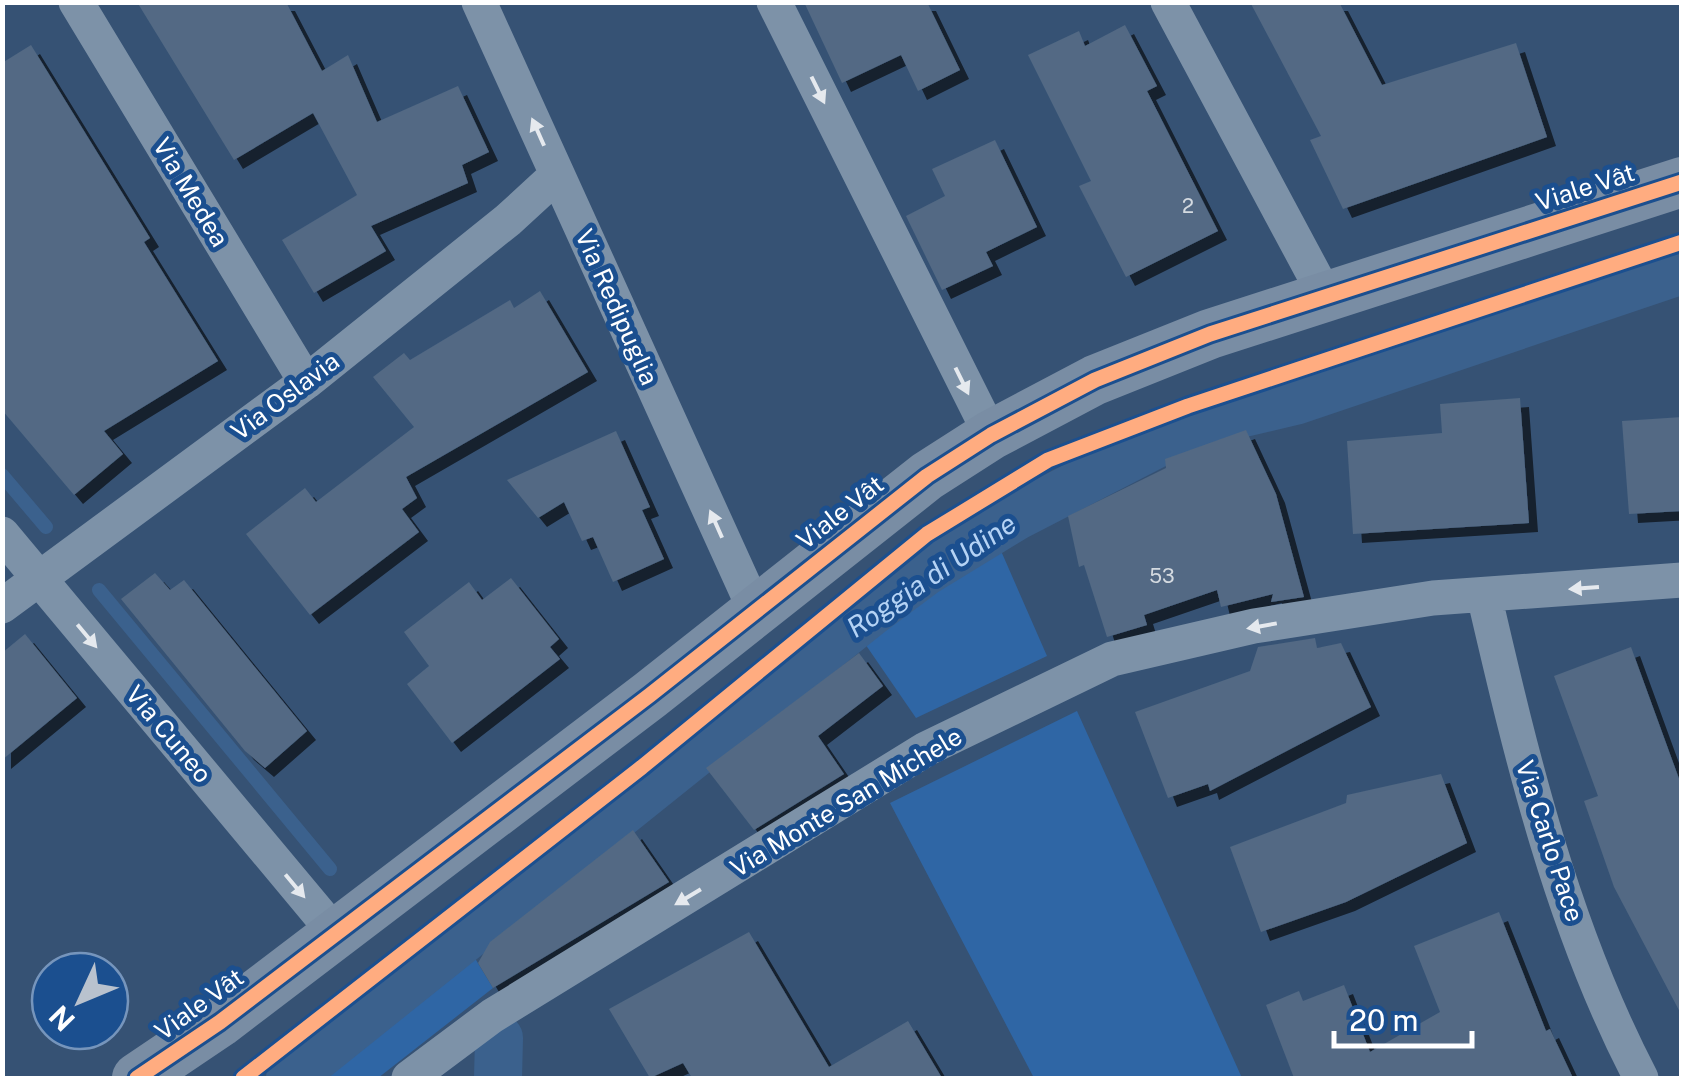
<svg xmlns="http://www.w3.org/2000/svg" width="1684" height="1081" viewBox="0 0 1684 1081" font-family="'Public Sans',sans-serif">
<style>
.green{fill:#2f66a5}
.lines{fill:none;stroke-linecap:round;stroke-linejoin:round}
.stream{stroke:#3b618d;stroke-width:14}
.canal{stroke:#3b618d;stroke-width:48}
.building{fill:#526984;filter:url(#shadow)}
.street{stroke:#7d92a8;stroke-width:35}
.secondary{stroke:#798da4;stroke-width:50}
.cycleway-casing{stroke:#1b4f8f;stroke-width:21}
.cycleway{stroke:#ffac80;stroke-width:15}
.oneway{fill:#e5e9ee}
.labels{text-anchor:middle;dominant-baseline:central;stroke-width:10;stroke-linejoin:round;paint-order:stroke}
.number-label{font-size:20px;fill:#d4dae0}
.street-label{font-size:25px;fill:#fff;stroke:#1b4f8f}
.water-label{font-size:28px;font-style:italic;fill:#b5d3f5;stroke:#1b4f8f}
</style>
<defs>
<filter id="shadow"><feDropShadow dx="9" dy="9" stdDeviation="0" flood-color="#0009"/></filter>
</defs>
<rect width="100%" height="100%" fill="#365274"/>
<!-- green -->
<path class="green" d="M998,544L1047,656L916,718L861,638Z
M1077,711L1242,1078H1034L890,803Z
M473,955L493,988L378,1078H311Z"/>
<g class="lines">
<!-- stream -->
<path class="stream" d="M2,475L46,527
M99,590L330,869
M423,948L435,959"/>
<!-- canal -->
<path class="canal" d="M290,1078L870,613L925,572L1015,517L1193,425L1295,401L1682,270
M498,1078L499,1038"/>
</g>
<!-- building -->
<path class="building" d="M137,2H286L322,71L348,55L377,122L458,86L489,152L462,165L468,183L371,226L386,251L314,293L282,240L357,195L313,113L234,160Z
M804,2H927L960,70L918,91L901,55L842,83Z
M1250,2H1339L1382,85L1516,43L1547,137L1343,209L1310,140L1321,136Z
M1125,25L1157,86L1147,91L1218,231L1126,277L1079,186L1091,181L1028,55L1079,31L1085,46Z
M31,45L150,238L144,242L218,361L104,431L123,454L74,495L2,410V63Z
M995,140L1037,227L986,252L993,266L942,290L906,216L945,196L932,169Z
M540,291L588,372L406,477L417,498L402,509L419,532L310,615L246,534L305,488L316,502L414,427L373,377L404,353L410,360L510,300L514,308Z
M1520,398L1529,523L1353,534L1347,441L1442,433L1440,404Z
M1682,417V511L1629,514L1622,421Z
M1246,430L1276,494L1304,597L1271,602L1273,594L1221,607L1217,590L1144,615L1147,625L1107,637L1084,565L1079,567L1068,516L1166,468L1165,459Z
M616,431L650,507L642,510L664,559L613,582L593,537L582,541L564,502L538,518L507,480Z
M155,573L170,590L184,580L307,731L265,768L245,751L121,599Z
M511,578L559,639L550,647L560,659L452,743L407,684L429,666L404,632L469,582L482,600Z
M25,634L77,698L2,760V653Z
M1315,638L1317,648L1341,643L1371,707L1210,791L1208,784L1168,798L1135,712L1250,671L1258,647Z
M1631,647L1682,787V1016L1614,887L1584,801L1598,796L1554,676Z
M859,653L883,686L818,736L844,774L754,830L706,768Z
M1441,774L1467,843L1346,902L1261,932L1230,847L1346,803L1347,795Z
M633,830L669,882L493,988L478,963L490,942Z
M1499,912L1546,1031L1550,1029L1573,1078H1294L1266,1005L1299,991L1303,1001L1344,985L1370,1052L1440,1012L1414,946Z
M749,932L829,1067L908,1021L942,1078H692L683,1063L650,1078L609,1009Z"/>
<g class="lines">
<!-- street -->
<path class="street" d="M76,2L306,382
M479,2L756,612
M774,2L991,435
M1168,2L1325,295
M2,534L336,934
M1484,595C1522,759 1562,927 1641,1078
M2,606L306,382L508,220L557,175
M409,1078L492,1016L926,749L1112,659L1254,626L1433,598L1682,580"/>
<!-- secondary -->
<path class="secondary" d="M137,1078L220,1022L650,695L927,476L991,435L1095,380L1210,334L1682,182"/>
<!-- cycleway casing -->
<g class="cycleway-casing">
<path id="cycleway" d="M137,1078L220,1022L650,695L927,476L991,435L1095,380L1210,334L1682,182
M243,1078L642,767L927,534L1048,460L1188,406L1682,242"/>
</g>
<!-- cycleway -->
<use href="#cycleway" class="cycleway"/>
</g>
<!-- one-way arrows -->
<defs><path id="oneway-solid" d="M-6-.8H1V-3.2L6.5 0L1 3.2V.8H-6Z" transform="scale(2.5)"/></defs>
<g class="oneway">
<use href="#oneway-solid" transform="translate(818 90) rotate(64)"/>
<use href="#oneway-solid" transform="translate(538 132) rotate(-114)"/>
<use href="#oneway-solid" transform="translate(962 381) rotate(64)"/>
<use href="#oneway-solid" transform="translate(716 524) rotate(-114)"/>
<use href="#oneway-solid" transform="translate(1584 588) rotate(176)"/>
<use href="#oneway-solid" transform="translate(1262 626) rotate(170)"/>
<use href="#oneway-solid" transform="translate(87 636) rotate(50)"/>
<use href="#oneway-solid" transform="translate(295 886) rotate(50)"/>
<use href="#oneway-solid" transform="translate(688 897) rotate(149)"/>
</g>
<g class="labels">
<!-- number labels -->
<g class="number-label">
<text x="1188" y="206">2</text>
<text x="1162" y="576">53</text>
</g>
<!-- street labels -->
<g class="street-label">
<text transform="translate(1585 187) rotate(-18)">Viale Vât</text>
<text transform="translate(191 192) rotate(59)">Via Medea</text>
<text transform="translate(617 307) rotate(66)">Via Redipuglia</text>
<text transform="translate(285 396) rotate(-37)">Via Oslavia</text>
<text transform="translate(840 512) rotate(-38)">Viale Vât</text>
<text transform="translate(169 734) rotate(50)">Via Cuneo</text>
<text transform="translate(846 802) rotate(-31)">Via Monte San Michele</text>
<text transform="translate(1550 841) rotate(72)">Via Carlo Pace</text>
<text transform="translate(199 1004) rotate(-36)">Viale Vât</text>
</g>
<!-- water labels -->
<g class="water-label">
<text transform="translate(931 575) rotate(-34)">Roggia di Udine</text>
</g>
</g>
<!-- border -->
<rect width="1684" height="1081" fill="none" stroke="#ffffff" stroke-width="10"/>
<!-- north arrow -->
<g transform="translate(80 1001) rotate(226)"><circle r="48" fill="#1b4f8f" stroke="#7695bc" stroke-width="2.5"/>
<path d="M0-8L18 38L0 25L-18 38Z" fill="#b9c2ce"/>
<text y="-15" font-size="28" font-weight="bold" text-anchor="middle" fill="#ffffff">N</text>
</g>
<!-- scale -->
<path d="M1334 1031v15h138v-15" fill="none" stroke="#ffffff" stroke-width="5"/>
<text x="1349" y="1031" font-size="30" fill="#ffffff" stroke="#1b4f8f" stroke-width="8" paint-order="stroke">20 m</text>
</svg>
